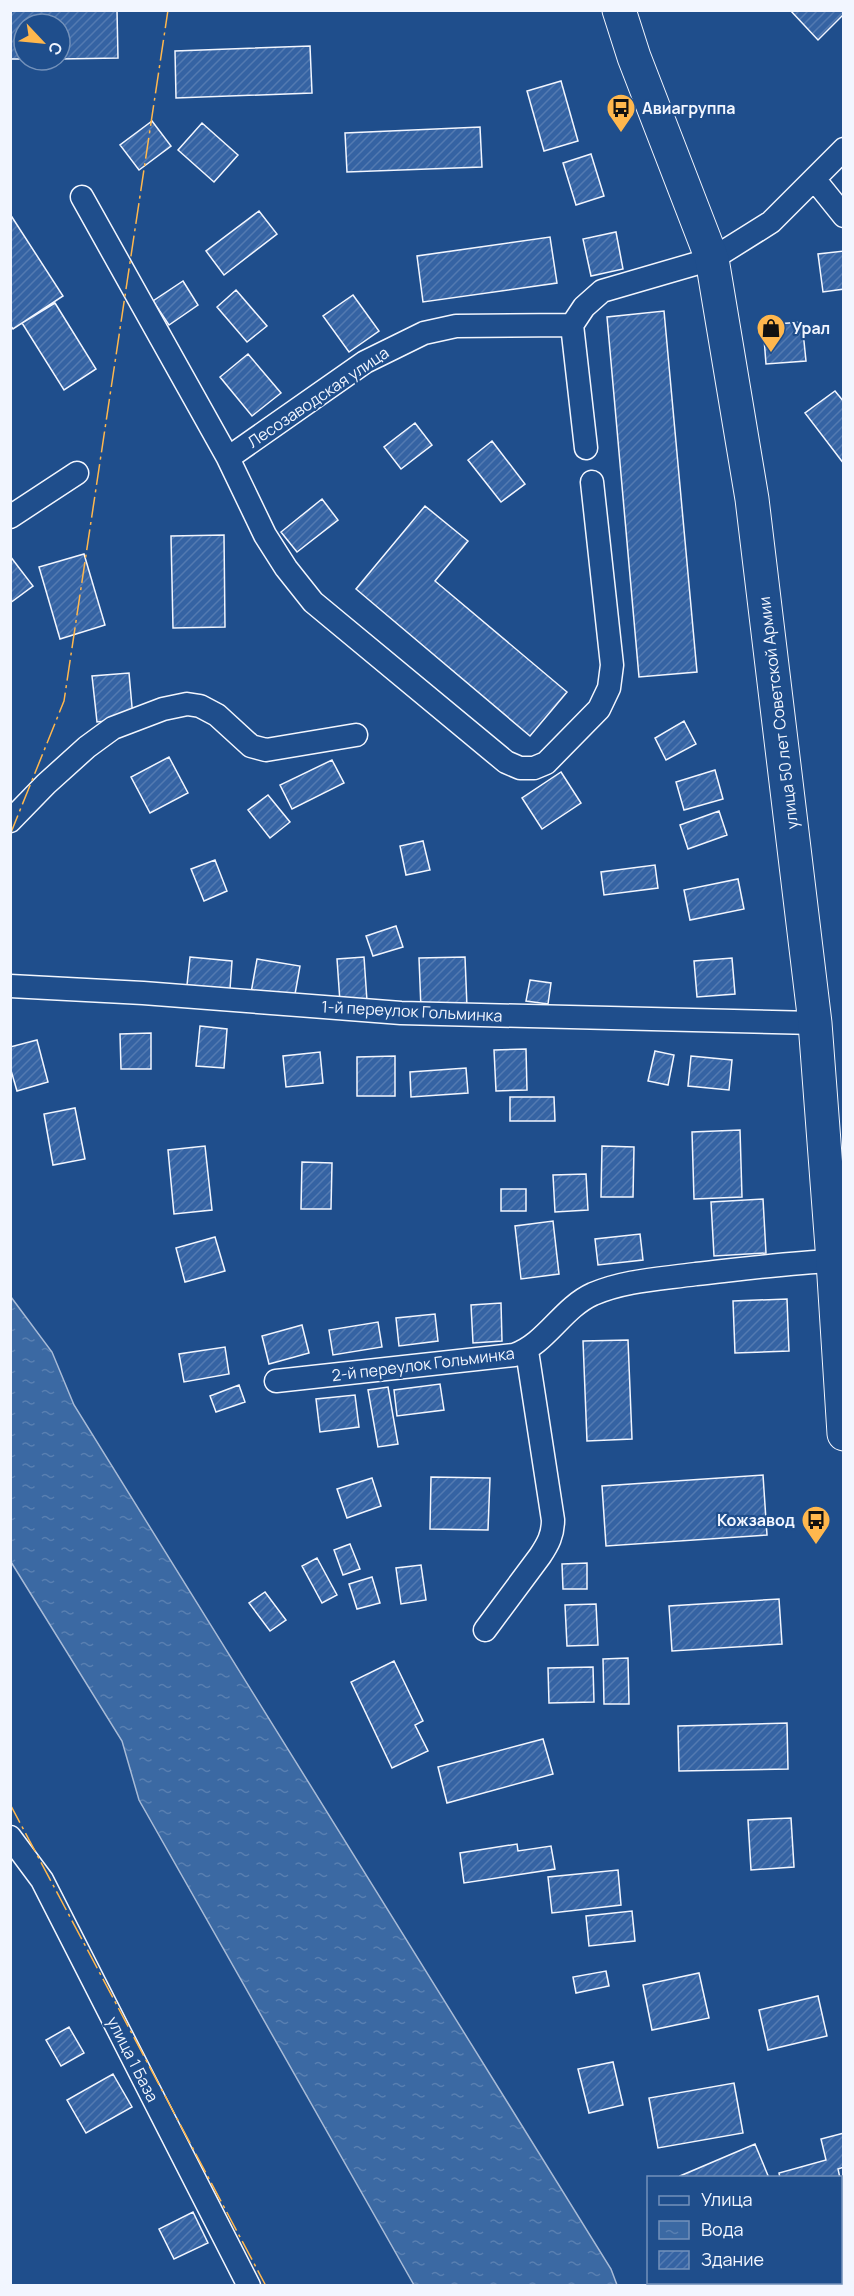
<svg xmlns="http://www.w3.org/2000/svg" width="854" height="2296" viewBox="0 0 854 2296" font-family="Manrope,sans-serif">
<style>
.water{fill:url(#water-ripples);stroke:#a8bbd7;stroke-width:1.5}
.building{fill:url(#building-hatch);stroke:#f2f6ff;stroke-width:1.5}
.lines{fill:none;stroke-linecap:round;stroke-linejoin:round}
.minor-casing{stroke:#f2f6ff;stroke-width:25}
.secondary-casing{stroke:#f2f6ff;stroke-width:35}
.minor{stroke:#1f4e8c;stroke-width:22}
.secondary{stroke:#1f4e8c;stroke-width:33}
.power{stroke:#ffb74d;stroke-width:1.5;stroke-dasharray:21 4.5 3 4.5;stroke-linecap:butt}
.labels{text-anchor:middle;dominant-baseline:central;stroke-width:4.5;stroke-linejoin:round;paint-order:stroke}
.poi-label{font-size:16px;font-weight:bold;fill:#f2f6ff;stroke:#1f4e8c;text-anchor:start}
.street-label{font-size:16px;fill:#f2f6ff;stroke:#1f4e8c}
</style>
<defs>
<pattern id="water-ripples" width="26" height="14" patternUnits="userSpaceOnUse" patternTransform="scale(1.5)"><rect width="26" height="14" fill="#3b69a3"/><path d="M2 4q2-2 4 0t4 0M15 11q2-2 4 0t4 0" fill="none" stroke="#587fb1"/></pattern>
<pattern id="building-hatch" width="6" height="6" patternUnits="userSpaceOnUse" patternTransform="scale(1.5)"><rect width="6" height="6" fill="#3563a3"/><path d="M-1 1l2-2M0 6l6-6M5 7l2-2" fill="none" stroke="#537ab1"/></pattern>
</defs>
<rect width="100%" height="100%" fill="#1f4e8c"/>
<!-- water -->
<path class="water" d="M11,1297L52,1352L74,1405L611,2269L617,2285H414L139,1800L122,1741L11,1562Z"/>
<!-- building -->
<path class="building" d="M10,10H117L118,58L60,59V24H24V59H10Z
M790,10H844V14L818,40Z
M310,46L312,93L176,98L175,51Z
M561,81L578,141L544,151L527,91Z
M152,121L171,146L139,170L120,145Z
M202,123L238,155L214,182L178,150Z
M480,127L482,167L347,172L345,133Z
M591,154L604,196L576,205L563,163Z
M259,211L277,234L224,275L206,251Z
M10,214L63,296L13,329L10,325Z
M616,232L623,269L591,276L583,239Z
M550,237L557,283L423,302L417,256Z
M844,251V289L823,292L818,254Z
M183,281L198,305L169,325L153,301Z
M236,290L267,326L247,342L217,307Z
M353,295L379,331L349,352L323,316Z
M55,303L96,369L64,390L22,323Z
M664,311L697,672L639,677L607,317Z
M802,322L806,361L766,364L763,325Z
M248,354L281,393L252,416L220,377Z
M835,391L844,402V464L805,413Z
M415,423L432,445L401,469L384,447Z
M492,441L525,484L501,502L468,460Z
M322,499L338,520L297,552L281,532Z
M425,506L468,541L435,581L567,692L530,736L356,589Z
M224,535L225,627L173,628L171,536Z
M84,554L105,625L60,639L39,567Z
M10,556L33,586L10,603Z
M129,673L133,718L97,722L92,676Z
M684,721L696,744L666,760L655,738Z
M169,757L188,793L150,813L131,777Z
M332,760L344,783L292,809L280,785Z
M715,770L723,799L684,810L676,782Z
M561,772L581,803L542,829L522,798Z
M268,795L290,822L270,838L248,810Z
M719,811L727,835L688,849L680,825Z
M423,841L430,870L406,875L400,846Z
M215,860L227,891L204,901L191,869Z
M655,865L658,888L604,895L601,872Z
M738,879L744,909L690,920L684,890Z
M396,926L403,947L373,956L366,936Z
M190,957L232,961L230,989L187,985Z
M364,957L367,1001L340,1002L337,959Z
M465,957L467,1007L421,1009L419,958Z
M732,958L735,994L697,997L694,961Z
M257,959L300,966L294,1000L251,993Z
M530,980L551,983L548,1004L526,1001Z
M200,1026L227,1029L224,1068L196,1066Z
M151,1033V1069H121L120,1034Z
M37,1040L48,1082L17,1091L10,1067V1047Z
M526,1049L527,1090L496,1091L494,1050Z
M655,1051L674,1055L668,1085L648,1081Z
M320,1052L323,1083L286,1087L283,1056Z
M395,1056V1096H357V1057Z
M691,1056L732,1060L729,1090L688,1086Z
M466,1068L468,1093L411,1097L410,1072Z
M510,1097H554L555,1121H510Z
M75,1108L85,1159L53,1165L44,1114Z
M740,1130L742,1197L694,1199L692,1132Z
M205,1146L212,1210L174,1214L168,1150Z
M602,1146L634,1147L633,1197H601Z
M302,1162L332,1163L331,1209H301Z
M586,1174L588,1210L555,1212L553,1175Z
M501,1189H526V1211H501Z
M763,1199L766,1253L714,1256L711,1202Z
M553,1221L559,1274L521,1279L515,1226Z
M640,1234L643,1260L598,1265L595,1239Z
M215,1237L225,1271L185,1282L176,1248Z
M787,1299L789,1351L735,1353L733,1301Z
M501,1303L502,1341L473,1343L471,1305Z
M435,1314L438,1341L399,1346L396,1318Z
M378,1322L382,1347L333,1355L329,1330Z
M302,1325L309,1353L269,1364L262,1336Z
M628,1340L632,1439L587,1441L583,1341Z
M225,1347L229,1374L184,1382L179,1354Z
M440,1384L444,1410L397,1416L394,1390Z
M239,1385L245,1402L216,1412L210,1396Z
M388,1387L398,1444L378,1447L368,1390Z
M355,1395L359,1427L320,1432L316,1399Z
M763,1475L767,1535L606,1546L602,1486Z
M431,1477L490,1478L488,1530L430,1529Z
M372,1478L381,1506L347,1518L337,1489Z
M350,1544L360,1569L343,1575L334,1550Z
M317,1558L337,1595L322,1603L302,1566Z
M587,1563V1589H563L562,1564Z
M421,1565L426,1600L401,1604L396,1568Z
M372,1577L380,1603L357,1609L349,1584Z
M265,1592L286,1620L270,1631L249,1603Z
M779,1599L782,1644L672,1651L669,1606Z
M596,1604L598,1645L567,1646L565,1605Z
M628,1658L629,1704H604L603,1659Z
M394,1661L423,1721L415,1725L428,1751L392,1768L351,1682Z
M593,1667L594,1702L549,1703L548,1668Z
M787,1723L788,1769L679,1771L678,1726Z
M543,1739L553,1774L447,1803L438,1767Z
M791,1818L794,1867L751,1870L748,1820Z
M517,1844L518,1851L551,1846L555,1869L464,1883L460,1853Z
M618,1870L621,1905L552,1913L548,1877Z
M632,1911L635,1941L589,1946L586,1916Z
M606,1971L609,1986L576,1993L573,1977Z
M699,1973L709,2018L652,2030L643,1985Z
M818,1996L827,2036L768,2050L759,2010Z
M69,2027L84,2053L61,2066L46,2040Z
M613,2062L623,2105L589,2113L578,2069Z
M113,2074L132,2107L86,2133L67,2100Z
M734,2083L743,2133L658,2148L649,2098Z
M844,2133V2167L838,2169L840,2178H780L779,2173L826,2160L821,2139Z
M755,2144L769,2178H681L680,2176Z
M841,2208L844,2218V2277H840Z
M193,2212L208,2243L174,2259L159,2229Z"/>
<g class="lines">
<!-- minor casing -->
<g class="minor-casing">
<path id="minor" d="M815,180L844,216
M82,197L228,458L265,535L286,568L313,602L506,762L520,768H534L546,763L599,709L609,688L612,665L592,482
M572,325L586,448
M228,458L365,362L424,333L456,326L572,325L584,307L602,291L712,259L771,222L844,149
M10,517L77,473
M10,821L46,784L87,747L113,728L163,709L187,704L200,706L217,715L251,746L266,750L356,735
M10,986L143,993L401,1013L815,1023
M276,1381L514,1355C546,1344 562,1308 593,1294C626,1280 661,1279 696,1274C742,1269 787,1263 833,1261
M485,1630L540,1556C548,1544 553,1535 553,1520L527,1351
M10,1837L42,1880L249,2286"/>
</g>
<!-- secondary casing -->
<g class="secondary-casing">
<path id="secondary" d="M619,10L634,57L712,259L752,499L815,1023L833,1261L844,1434"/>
</g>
<!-- minor -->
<use href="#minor" class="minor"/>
<!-- secondary -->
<use href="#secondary" class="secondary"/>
<!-- power -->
<path class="power" d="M10,835L64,701L168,10
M10,1804L266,2286"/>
</g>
<!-- icons -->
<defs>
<g id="bus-pin" transform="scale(1.5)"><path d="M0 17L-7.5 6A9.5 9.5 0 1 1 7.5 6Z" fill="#ffb74d" stroke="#1f4e8c"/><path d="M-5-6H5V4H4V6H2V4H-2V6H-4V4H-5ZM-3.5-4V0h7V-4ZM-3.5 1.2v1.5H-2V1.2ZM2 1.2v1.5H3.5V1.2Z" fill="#111"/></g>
<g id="shop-pin" transform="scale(1.5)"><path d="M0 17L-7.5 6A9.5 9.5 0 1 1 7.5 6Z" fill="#ffb74d" stroke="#1f4e8c"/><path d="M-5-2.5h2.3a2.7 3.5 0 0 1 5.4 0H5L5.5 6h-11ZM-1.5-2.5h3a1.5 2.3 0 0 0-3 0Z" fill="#111"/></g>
</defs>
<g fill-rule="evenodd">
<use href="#bus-pin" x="621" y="108"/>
<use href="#shop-pin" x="771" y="328"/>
<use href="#bus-pin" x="816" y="1520"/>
</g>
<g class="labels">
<!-- poi labels -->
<g class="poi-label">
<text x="642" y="108">Авиагруппа</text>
<text x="792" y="328">Урал</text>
<text x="795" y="1520" text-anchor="end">Кожзавод</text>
</g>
<!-- street labels -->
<g class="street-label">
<text transform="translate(318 397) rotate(-34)">Лесозаводская улица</text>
<text transform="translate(778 713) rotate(-97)">улица 50 лет Советской Армии</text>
<text transform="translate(412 1011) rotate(3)">1-й переулок Гольминка</text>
<text transform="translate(423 1364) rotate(-7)">2-й переулок Гольминка</text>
<text transform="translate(133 2059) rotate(63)">улица 1 База</text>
</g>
</g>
<!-- border -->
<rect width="854" height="2296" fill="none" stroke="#f2f6ff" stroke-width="24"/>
<!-- legend -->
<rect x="647" y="2176" width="195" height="108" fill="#1f4e8c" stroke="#7391ba" stroke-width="1.5"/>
<rect x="659" y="2196" width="30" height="9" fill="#1f4e8c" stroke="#7391ba" stroke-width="1.5"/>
<text x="701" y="2206" font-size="18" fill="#f2f6ff">Улица</text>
<rect x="659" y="2221" width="30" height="18" fill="url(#water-ripples)" stroke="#7391ba" stroke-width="1.5"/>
<text x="701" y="2236" font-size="18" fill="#f2f6ff">Вода</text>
<rect x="659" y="2251" width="30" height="18" fill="url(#building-hatch)" stroke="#7391ba" stroke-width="1.5"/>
<text x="701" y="2266" font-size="18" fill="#f2f6ff">Здание</text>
<!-- north arrow -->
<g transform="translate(42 42) rotate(116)"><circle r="28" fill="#1f4e8c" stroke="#7391ba" stroke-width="1.5"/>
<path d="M0-4.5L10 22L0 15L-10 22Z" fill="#ffb74d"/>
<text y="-9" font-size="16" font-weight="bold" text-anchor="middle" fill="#f2f6ff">С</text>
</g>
</svg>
